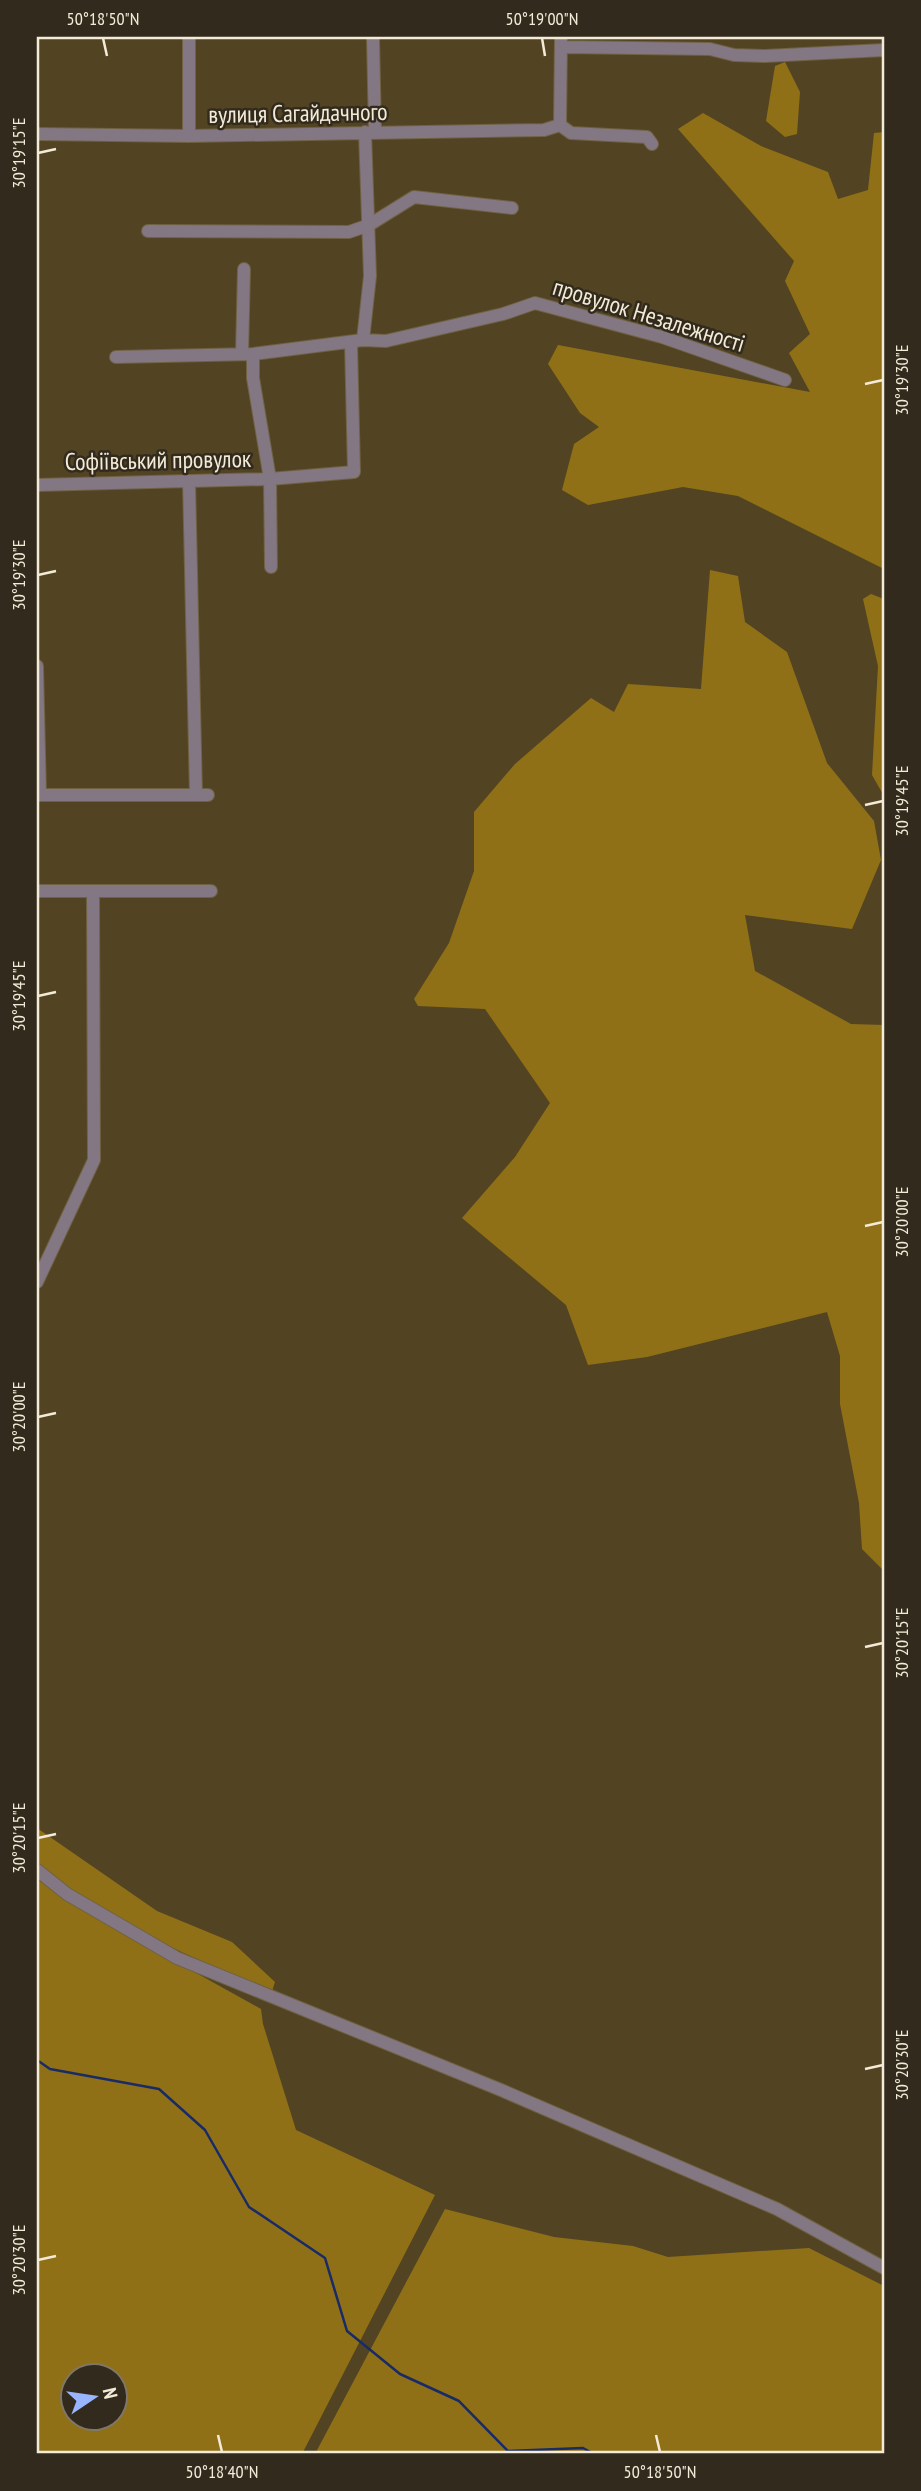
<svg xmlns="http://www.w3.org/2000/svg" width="921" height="2491" viewBox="0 0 921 2491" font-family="'PT Sans Narrow',sans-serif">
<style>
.forest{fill:#907016;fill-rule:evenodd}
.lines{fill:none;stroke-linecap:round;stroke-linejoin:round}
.stream{stroke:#192b67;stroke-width:2.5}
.minor-casing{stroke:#6f6244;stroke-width:14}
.minor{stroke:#837783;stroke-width:12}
.ticks{fill:none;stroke:#f3ebd8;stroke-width:2.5}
.labels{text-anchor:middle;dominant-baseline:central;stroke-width:5;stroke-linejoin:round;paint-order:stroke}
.street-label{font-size:24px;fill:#f3ebd8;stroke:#322b1d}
.neatline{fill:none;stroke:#f3ebd8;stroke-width:2.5}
.ticks-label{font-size:18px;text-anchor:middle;fill:#f3ebd8}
</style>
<rect width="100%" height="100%" fill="#524423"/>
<!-- forest -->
<path class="forest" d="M785,62L800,92L797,134L785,137L766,121L775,66Z
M703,113L761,146L828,172L838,199L868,190L874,133L884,132V569L738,496L683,487L588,505L562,490L574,444L599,427L580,413L548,364L558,345L810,392L789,353L810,334L785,281L794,261L678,129Z
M710,570L738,576L745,622L787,652L827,763L874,821L881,860L852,929L745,915L755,971L851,1024L884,1025V1571L862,1549L859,1503L840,1404V1356L827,1312L647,1357L588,1365L566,1305L462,1218L515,1157L550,1103L485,1009L418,1006L414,999L449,943L474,871V812L515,764L591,698L614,712L628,684L701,689Z
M871,594L884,599V796L872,775L878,666L863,599Z
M37,1828L157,1911L232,1942L275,1982L272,1991C190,1957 106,1922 37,1865Z
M37,1879L67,1901L261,2009L263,2024L296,2130L435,2195L302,2454H37ZM74,2376H116V2418H74Z
M445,2209L554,2237L633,2246L668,2257L809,2248L884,2286V2454H315Z"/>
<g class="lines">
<!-- stream -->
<path class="stream" d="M37,2060L50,2069L159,2089L205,2130L249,2207L325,2258L347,2331L400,2374L459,2401L508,2451L583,2448L594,2454"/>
<!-- minor casing -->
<g class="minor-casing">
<path id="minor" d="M189,37V136
M373,37L375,132
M562,47L710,49L734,55L765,56L884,50
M560,125L571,133L647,137L652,144
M560,125L561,37
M37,134L189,136L544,130L560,125
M148,231L349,232L369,225L414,197L512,208
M363,340L370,276L365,132
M242,354L244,269
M116,357L253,354L363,340L386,341L503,314L535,303L662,337L785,380
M189,481L196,795
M37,485L270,479L253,378V354
M271,567L270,479L354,472L351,342
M37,666L40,795
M37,795H208
M37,891H211
M37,1282L94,1160L93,891
M37,1870L67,1894L177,1958L501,2090L777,2209L884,2268"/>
</g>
<!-- minor -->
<use href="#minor" class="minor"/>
</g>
<!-- ticks -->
<path class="ticks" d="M103,38L107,56M542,38L545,56M38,153L56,149M865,384L883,380M38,575L56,571M865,805L883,801M38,996L56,992M865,1226L883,1222M38,1417L56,1413M865,1647L883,1643M38,1838L56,1834M865,2069L883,2065M38,2260L56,2256M218,2435L222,2452M656,2435L660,2452"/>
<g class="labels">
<!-- street labels -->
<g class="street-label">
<text transform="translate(298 113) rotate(-1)">вулиця Сагайдачного</text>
<text transform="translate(649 315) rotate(17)">провулок Незалежності</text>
<text transform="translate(158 460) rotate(-1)">Софіївський провулок</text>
</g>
</g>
<!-- border -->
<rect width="921" height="2491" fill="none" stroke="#322b1d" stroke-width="77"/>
<!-- north arrow -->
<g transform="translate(94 2397) rotate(77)"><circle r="33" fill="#322b1d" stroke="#7f7868" stroke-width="2"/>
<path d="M0-5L12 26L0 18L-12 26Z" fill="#99b5fd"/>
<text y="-10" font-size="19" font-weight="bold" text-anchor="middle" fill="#f3ebd8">N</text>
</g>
<rect x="38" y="38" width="845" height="2414" class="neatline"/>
<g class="ticks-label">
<text x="103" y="25">50°18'50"N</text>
<text x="542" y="25">50°19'00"N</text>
<text transform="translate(19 153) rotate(-90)" y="6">30°19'15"E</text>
<text transform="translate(902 380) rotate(-90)" y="6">30°19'30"E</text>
<text transform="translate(19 575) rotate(-90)" y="6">30°19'30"E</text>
<text transform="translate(902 801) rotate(-90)" y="6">30°19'45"E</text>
<text transform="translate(19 996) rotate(-90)" y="6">30°19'45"E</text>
<text transform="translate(902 1222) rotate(-90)" y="6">30°20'00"E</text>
<text transform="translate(19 1417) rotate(-90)" y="6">30°20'00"E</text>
<text transform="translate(902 1643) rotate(-90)" y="6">30°20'15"E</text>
<text transform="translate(19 1838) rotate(-90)" y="6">30°20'15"E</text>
<text transform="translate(902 2065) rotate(-90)" y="6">30°20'30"E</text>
<text transform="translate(19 2260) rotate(-90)" y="6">30°20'30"E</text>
<text x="222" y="2478">50°18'40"N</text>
<text x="660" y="2478">50°18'50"N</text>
</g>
</svg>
